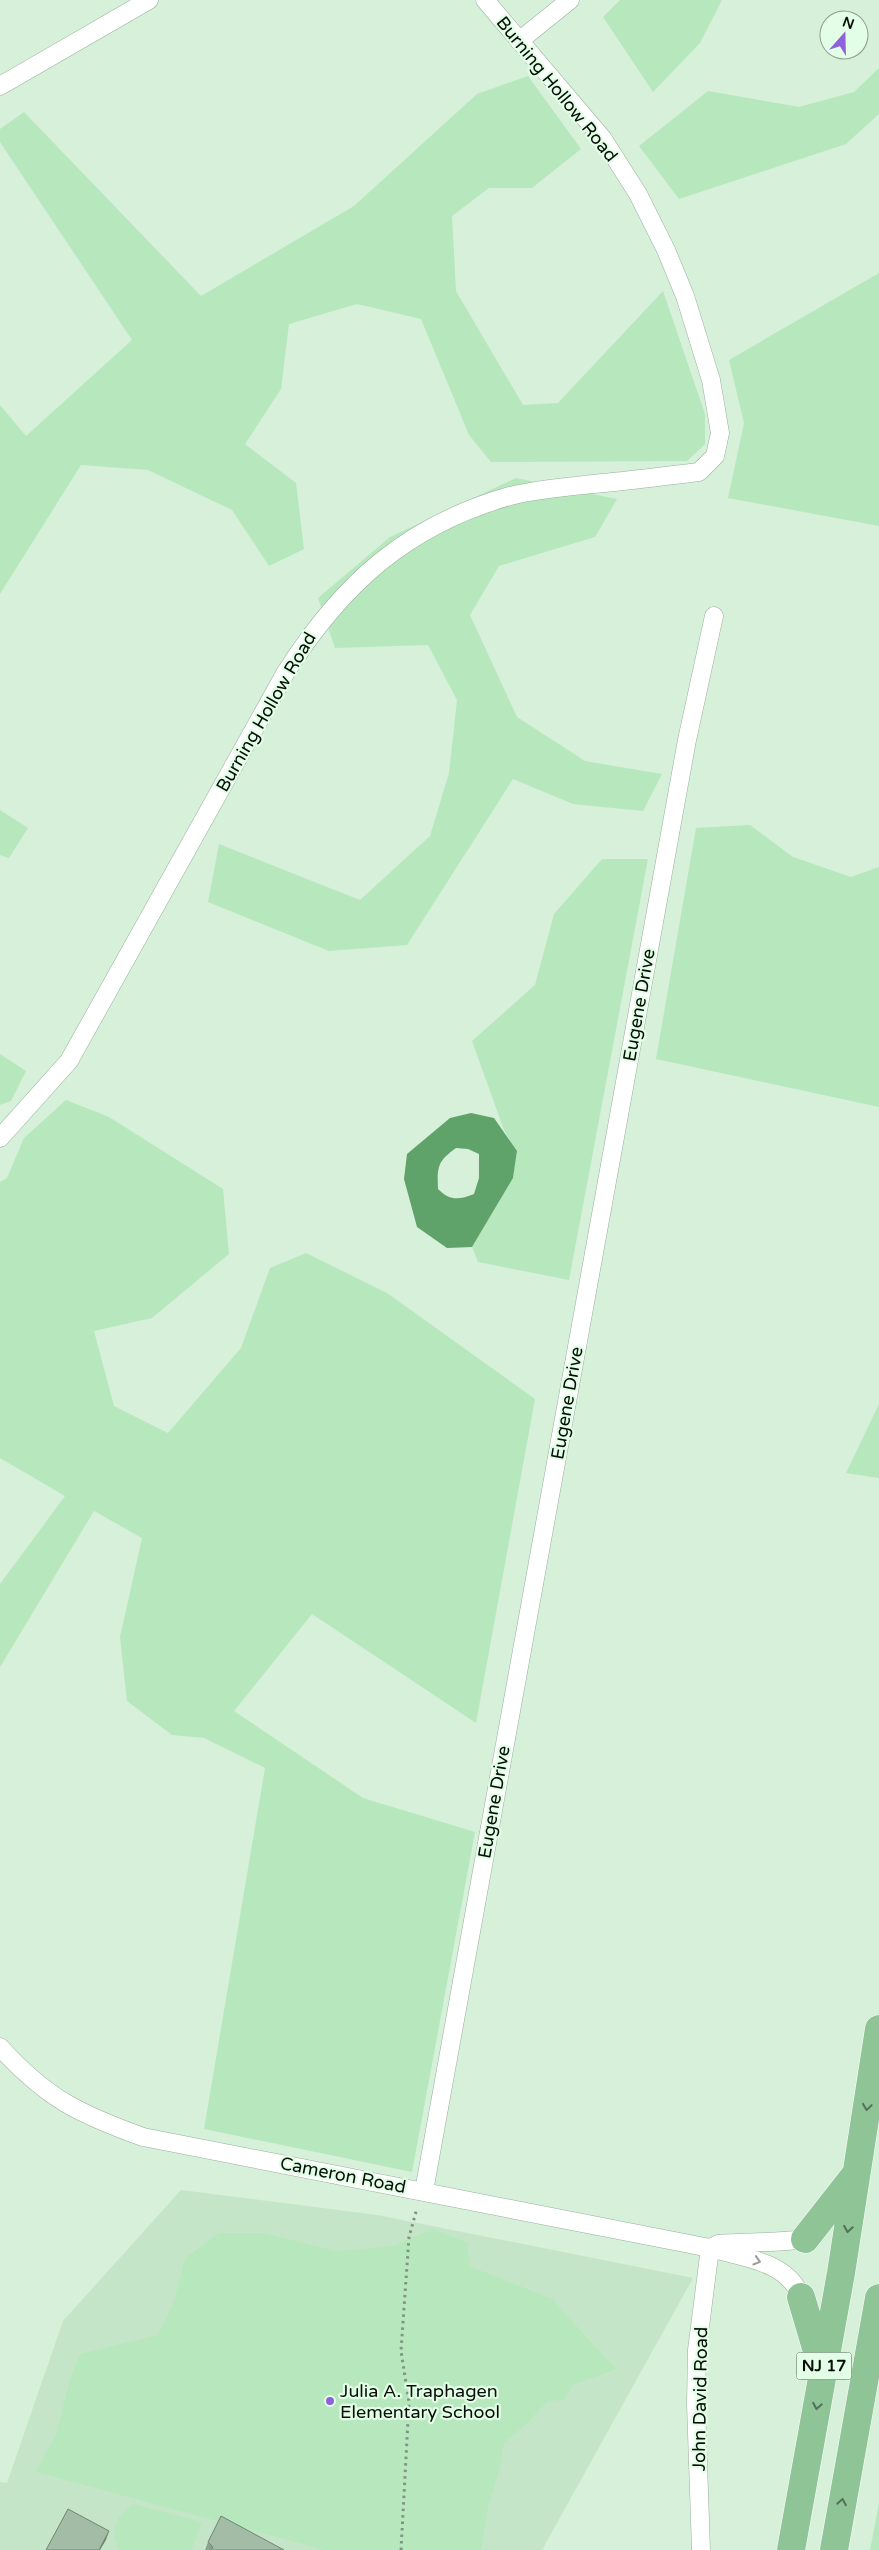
<svg xmlns="http://www.w3.org/2000/svg" width="879" height="2550" viewBox="0 0 879 2550" font-family="'Varela Round',sans-serif">
<style>
.built{fill:#c5e5c8}
.green{fill:#b7e8bd}
.water{fill:#5fa26a;fill-rule:evenodd}
.lines{fill:none;stroke-linecap:round;stroke-linejoin:round}
.minor-casing{stroke:#97b09a;stroke-width:19}
.trunk-casing{stroke:#fff;stroke-width:29}
.path{stroke:#819383;stroke-width:3;stroke-dasharray:2.5 4;stroke-linecap:butt}
.minor{stroke:#fff;stroke-width:18}
.trunk{stroke:#8fc497;stroke-width:28}
.wall{fill:#8ca28f}
.shaded-wall{fill:#728474}
.building{fill:#a3bca6;stroke:#728474}
.oneway{stroke:#517256}
.oneway2{stroke:#9b9f9c}
.poi-dot{fill:#8f61db;stroke:#e3fee6;stroke-width:2}
.labels{text-anchor:middle;dominant-baseline:central;stroke-width:4.5;stroke-linejoin:round;paint-order:stroke}
.shield{fill:#e3fee6;stroke:#48564a;stroke-width:1}
.shield-label{font-size:16px;font-weight:bold;fill:#060e07}
.street-label{font-size:18px;fill:#060e07;stroke:#e3fee6}
.poi-label{font-size:18px;fill:#060e07;stroke:#e3fee6;text-anchor:start}
</style>
<rect width="100%" height="100%" fill="#d6f0d9"/>
<!-- built -->
<path class="built" d="M181,2190L377,2215L693,2278L542,2550H0V2482L7,2483L63,2321Z"/>
<!-- green -->
<path class="green" d="M620,0H722L700,43L653,92L603,17Z
M879,68V114L846,144L679,199L639,146L708,91L799,107L854,92Z
M528,76L581,149L532,188H489L452,216L456,291L523,405L558,403L663,291L705,414V444L687,461L491,462L469,435L421,319L357,304L289,324L281,389L245,444L296,483L304,549L269,566L232,510L148,470L81,465L0,594V405L26,436L132,340L0,142V129L24,112L201,296L354,206L477,94Z
M879,273V526L728,498L744,423L729,360Z
M516,478L617,499L595,537L499,566L470,615L517,717L585,761L662,774L643,811L573,804L513,779L407,945L329,951L208,902L219,844L360,900L430,836L449,773L457,700L428,645L335,648L318,598L390,537Z
M0,810L28,828L9,858L0,855Z
M750,825L793,857L851,877L879,867V1107L656,1059L696,828Z
M602,859H648L569,1280L478,1262L472,1247L513,1178L517,1152L504,1130L472,1041L535,985L554,914Z
M0,1054L26,1071L11,1101L0,1105Z
M66,1100L109,1117L223,1189L229,1254L152,1318L94,1331L114,1406L168,1433L241,1348L270,1268L306,1253L387,1293L535,1399L476,1723L312,1614L234,1711L363,1798L475,1832L412,2172L204,2129L265,1768L204,1738L172,1735L127,1701L120,1637L142,1538L94,1511L0,1667V1584L65,1496L0,1458V1182L7,1178L24,1138Z
M879,1404V1478L846,1473Z
M433,2229L468,2243L469,2266L552,2299L616,2369L573,2385L564,2400L548,2401L525,2425L504,2443L498,2474L489,2504L481,2550H324L36,2472L57,2432L69,2382L80,2354L158,2335L175,2299L185,2258L219,2233H264L336,2251L393,2246Z
M879,2503V2550H870Z
M133,2504L202,2522L192,2550H120C107,2531 117,2516 133,2504Z"/>
<!-- water -->
<path class="water" d="M471,1113L494,1118L517,1151L513,1178L472,1247L447,1248L417,1227L404,1179L407,1154L450,1118ZM456,1148L468,1149L479,1154V1178L474,1194C459,1200 450,1201 438,1189C437,1166 438,1161 456,1148Z"/>
<g class="lines">
<!-- minor casing -->
<g class="minor-casing">
<path id="minor" d="M519,41L570,0
M0,86L149,0
M0,1138L69,1061L286,672C342,584 407,525 510,496C538,489 565,487 593,484C629,481 664,476 699,472L715,456L720,433L711,380L685,296L666,250L638,194L603,139L485,0
M0,2047C46,2098 79,2114 143,2137L710,2248C743,2258 788,2261 801,2297
M424,2191L687,740L714,616
M713,2247L718,2244C747,2242 776,2243 805,2239
M701,2550L696,2404L697,2350L710,2248"/>
</g>
<!-- trunk casing -->
<g class="trunk-casing">
<path id="trunk" d="M805,2239L856,2174
M801,2297L822,2368
M791,2550L841,2273L879,2029
M834,2550L879,2298"/>
</g>
<!-- path -->
<path class="path" d="M401,2550L409,2402L401,2351L409,2237L417,2208"/>
<!-- minor -->
<use href="#minor" class="minor"/>
<!-- trunk -->
<use href="#trunk" class="trunk"/>
</g>
<!-- wall -->
<path class="wall" d="M208,2542L284,2550H205Z"/>
<!-- shaded-wall -->
<path class="shaded-wall" d="M109,2531L106,2540L100,2550H99Z"/>
<!-- building -->
<path class="building" d="M68,2509L109,2531L99,2550H46Z
M221,2516L284,2550H211L213,2547L208,2542Z"/>
<!-- one-way arrows -->
<defs><path id="oneway-chevron" d="M-2-3.5L2.5 0L-2 3.5" fill="none" stroke-width="1.6" stroke-linecap="round" stroke-linejoin="round" transform="scale(1.25)"/></defs>
<g class="oneway">
<use href="#oneway-chevron" transform="translate(867 2107) rotate(98)"/>
<use href="#oneway-chevron" transform="translate(848 2229) rotate(99)"/>
<use href="#oneway-chevron" transform="translate(817 2406) rotate(100)"/>
<use href="#oneway-chevron" transform="translate(842 2502) rotate(-80)"/>
</g>
<use class="oneway2" href="#oneway-chevron" transform="translate(757 2261) rotate(17)"/>
<!-- markers -->
<circle class="poi-dot" cx="330" cy="2401" r="5"/>
<g class="labels">
<!-- shield labels -->
<rect class="shield" x="796.5" y="2352.5" width="55" height="27" rx="4"/>
<g class="shield-label">
<text x="824" y="2366">NJ 17</text>
</g>
<!-- street labels -->
<g class="street-label">
<text transform="translate(557 89) rotate(51)">Burning Hollow Road</text>
<text transform="translate(266 712) rotate(-60)">Burning Hollow Road</text>
<text transform="translate(639 1005) rotate(-80)">Eugene Drive</text>
<text transform="translate(567 1403) rotate(-80)">Eugene Drive</text>
<text transform="translate(494 1802) rotate(-80)">Eugene Drive</text>
<text transform="translate(343 2175) rotate(11)">Cameron Road</text>
<text transform="translate(700 2399) rotate(-89)">John David Road</text>
</g>
<!-- poi labels -->
<g class="poi-label">
<text x="340" y="2391">Julia A. Traphagen<tspan x="340" dy="21">Elementary School</tspan></text>
</g>
</g>
<!-- north arrow -->
<g transform="translate(844 35) rotate(20)"><circle r="24" fill="#e3fee6" stroke="#8b9e8d"/>
<path d="M0-4L9 19L0 12L-9 19Z" fill="#8f61db"/>
<text y="-8" font-size="14" font-weight="bold" text-anchor="middle" fill="#060e07">N</text>
</g>
</svg>
